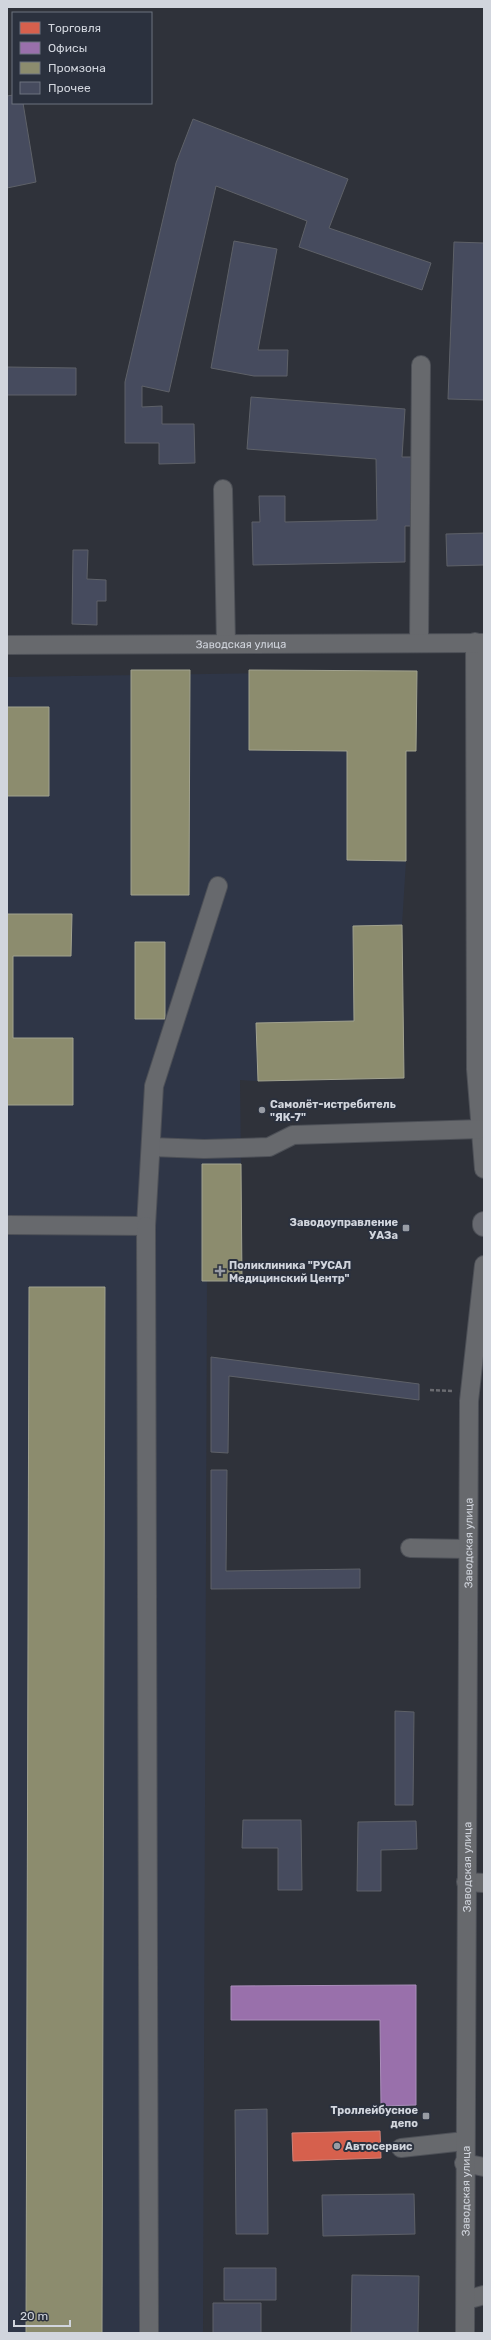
<svg xmlns="http://www.w3.org/2000/svg" width="491" height="2340" viewBox="0 0 491 2340" font-family="Rubik,sans-serif">
<style>
.built{fill:#2f3647}
.shops{fill:#d6604d;stroke:#d48378}
.offices{fill:#9970ab;stroke:#aa8eba}
.industry{fill:#8c8c6e;stroke:#a1a28f}
.building{fill:#464b5e;stroke:#5e6168}
.lines{fill:none;stroke-linecap:round;stroke-linejoin:round}
.minor-casing{stroke:#4d5057;stroke-width:20}
.major-casing{stroke:#4d5057;stroke-width:24}
.path{stroke:#6a6b70;stroke-width:2.5;stroke-dasharray:4 2;stroke-linecap:butt}
.minor{stroke:#67696d;stroke-width:18}
.major{stroke:#676970;stroke-width:22}
.poi-dot{fill:#989ca4;stroke:#2b313e;stroke-width:1.5}
.labels{text-anchor:middle;dominant-baseline:central;stroke-width:4;stroke-linejoin:round;paint-order:stroke}
.street-label{font-size:11px;fill:#d1d5dd;stroke:#2b313e}
.poi-label{font-size:11px;font-weight:bold;fill:#d1d5dd;stroke:#2b313e;text-anchor:start}
</style>
<rect width="100%" height="100%" fill="#2f323a"/>
<!-- built -->
<path class="built" d="M417,671L416,751H406V861L402,925L353,926L354,1021L257,1023L258,1081L240,1080L241,1164H202V1281H207L203,2333H7V677Z"/>
<!-- shops -->
<path class="shops" d="M380,2131L381,2158L293,2161L292,2133Z"/>
<!-- offices -->
<path class="offices" d="M416,1985V2105L381,2106L380,2020H231V1986Z"/>
<!-- industry -->
<path class="industry" d="M131,670H190L189,895H131Z
M249,670L417,671L416,751H406V861L347,860V751L249,750Z
M7,707H49V796H7Z
M7,914H72L71,956H13V1038H73V1105H7Z
M402,925L404,1078L258,1081L256,1023L354,1021L353,926Z
M135,942H165V1019H135Z
M202,1164H241L242,1281H202Z
M29,1287H105L102,2333H26Z"/>
<!-- building -->
<path class="building" d="M13,95V103H23L36,182L7,188V96Z
M193,119L348,179L329,228L431,263L422,290L299,247L307,221L216,186L169,392L142,386V407L162,406V424H194L195,463L159,464V443H125V382L176,163Z
M234,241L277,249L258,350H288L287,376H254L211,368Z
M454,242L484,243V400L448,399Z
M7,367L76,368V395H7Z
M251,397L405,409L402,457H412V526H405V562L253,565L252,522H260L259,496H285V522L377,520L376,459L247,449Z
M484,533V565L447,566L446,534Z
M73,550H88L87,579L106,580V601H97V625L72,624Z
M211,1357L419,1384V1400L229,1376L228,1453L211,1452Z
M211,1470H227L226,1571L360,1569V1588L211,1589Z
M395,1711L414,1712L413,1805H395Z
M243,1820H301L302,1890H278V1848H242Z
M416,1821L417,1849L381,1850V1891H357L358,1822Z
M267,2109L268,2234H236L235,2110Z
M414,2194L415,2234L323,2236L322,2195Z
M224,2268H276V2300H224Z
M352,2275L419,2276L418,2333H351Z
M213,2303H261V2333H213Z"/>
<g class="lines">
<!-- minor casing -->
<g class="minor-casing">
<g id="minor">
<path d="M223,489L226,644"/>
<path d="M475,642L476,1069L484,1169"/>
<path d="M419,643L421,365"/>
<path id="s1" d="M7,645L484,643"/>
<path d="M151,1147L204,1149L269,1147L293,1135L481,1129"/>
<path d="M7,1225L146,1226L154,1086L218,886"/>
<path d="M146,1226L149,2333"/>
<path d="M410,1548L468,1549"/>
<path d="M466,1882L484,1883"/>
<path d="M401,2148L465,2141"/>
<path d="M464,2163L484,2167"/>
<path d="M466,2300L484,2295"/>
<path id="s2" d="M465,2333L469,1401L484,1265"/>
</g>
</g>
<!-- major casing -->
<g class="major-casing">
<path id="major" d="M484,1223V1225"/>
</g>
<!-- path -->
<path class="path" d="M430,1390L452,1391"/>
<!-- minor -->
<use href="#minor" class="minor"/>
<!-- major -->
<use href="#major" class="major"/>
</g>
<!-- markers -->
<g class="poi-dot">
<circle cx="262" cy="1110" r="4"/>
<rect x="402" y="1224" width="8" height="8" rx="2"/>
<path d="M218 1265h4v4h4v4h-4v4h-4v-4h-4v-4h4z"/>
<rect x="422" y="2112" width="8" height="8" rx="2"/>
<circle cx="337" cy="2146" r="4"/>
</g>
<g class="labels">
<!-- street labels -->
<g class="street-label">
<text stroke="none"><textPath href="#s1" startOffset="234">Заводская улица</textPath></text>
<text stroke="none"><textPath href="#s2" startOffset="790">Заводская улица</textPath></text>
<text stroke="none"><textPath href="#s2" startOffset="466">Заводская улица</textPath></text>
<text stroke="none"><textPath href="#s2" startOffset="142">Заводская улица</textPath></text>
</g>
<!-- poi labels -->
<g class="poi-label">
<text x="270" y="1104">Самолёт-истребитель<tspan x="270" dy="13">"ЯК-7"</tspan></text>
<text x="398" y="1222" text-anchor="end">Заводоуправление<tspan x="398" dy="13">УАЗа</tspan></text>
<text x="229" y="1265">Поликлиника "РУСАЛ<tspan x="229" dy="13">Медицинский Центр"</tspan></text>
<text x="418" y="2110" text-anchor="end">Троллейбусное<tspan x="418" dy="13">депо</tspan></text>
<text x="345" y="2146">Автосервис</text>
</g>
</g>
<!-- border -->
<rect width="491" height="2340" fill="none" stroke="#d1d5dd" stroke-width="16"/>
<!-- legend -->
<rect x="12" y="12" width="140" height="92" fill="#2b313e" stroke="#6d737e"/>
<rect x="20" y="22" width="20" height="12" fill="#d6604d" stroke="#6d737e"/>
<text x="48" y="32" font-size="12" fill="#d1d5dd">Торговля</text>
<rect x="20" y="42" width="20" height="12" fill="#9970ab" stroke="#6d737e"/>
<text x="48" y="52" font-size="12" fill="#d1d5dd">Офисы</text>
<rect x="20" y="62" width="20" height="12" fill="#8c8c6e" stroke="#6d737e"/>
<text x="48" y="72" font-size="12" fill="#d1d5dd">Промзона</text>
<rect x="20" y="82" width="20" height="12" fill="#464b5e" stroke="#6d737e"/>
<text x="48" y="92" font-size="12" fill="#d1d5dd">Прочее</text>
<!-- scale -->
<path d="M14 2320v6h56v-6" fill="none" stroke="#d1d5dd" stroke-width="2"/>
<text x="20" y="2320" font-size="12" fill="#d1d5dd" stroke="#2b313e" stroke-width="3" paint-order="stroke">20 m</text>
</svg>
